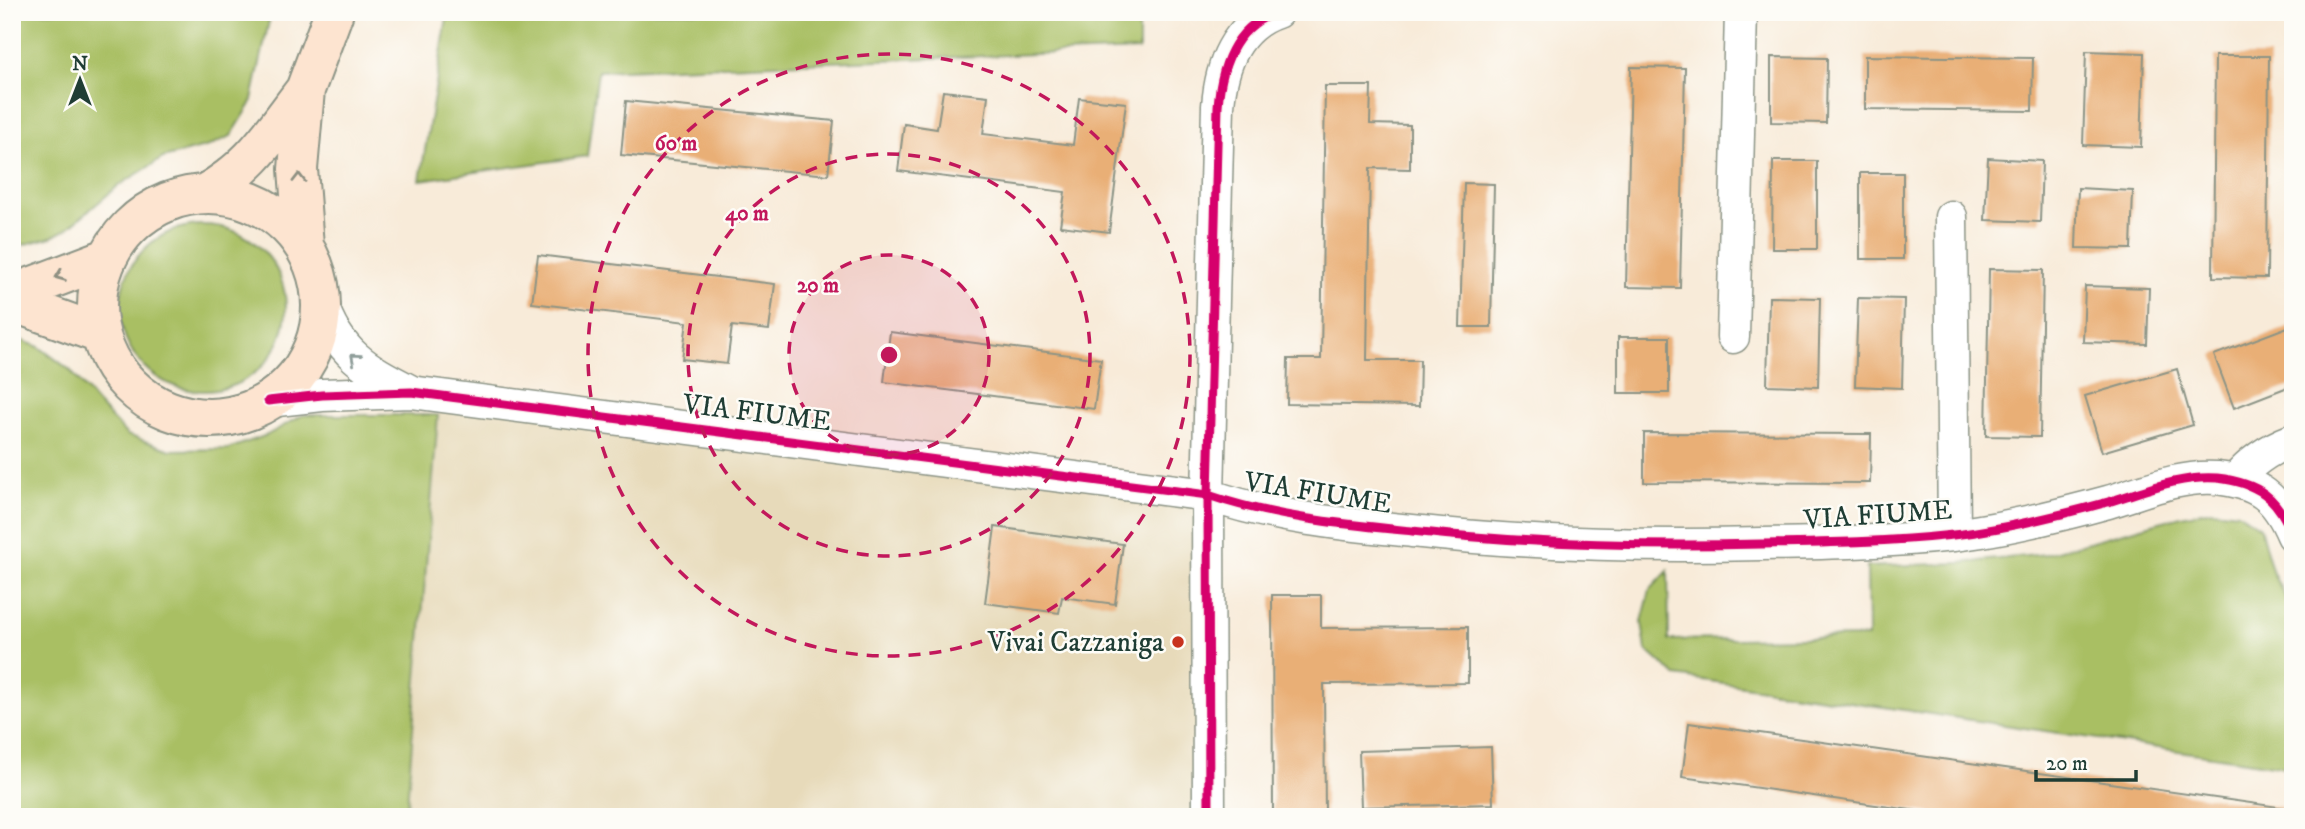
<svg xmlns="http://www.w3.org/2000/svg" width="2305" height="829" viewBox="0 0 2305 829" font-family="'IM FELL DW Pica',serif">
<style>
.built{fill:#e7daba}
.green{fill:#a9bf64;stroke:#647e4c;stroke-width:2}
.building{fill:#e9af76}
.lines{fill:none;stroke-linecap:round;stroke-linejoin:round}
.street-casing{stroke:#8c9486;stroke-width:35}
.secondary-casing{stroke:#8c9486;stroke-width:42}
.street{stroke:#fff;stroke-width:32}
.secondary{stroke:#fde4d0;stroke-width:38}
.cycleway-casing{stroke:#fdfcf7;stroke-width:13}
.cycleway{stroke:#d6006c;stroke-width:9}
.oneway{stroke:#8e9082}
.oneway2{stroke:#8f9e9a}
.ring{fill:none;stroke:#c2185b;stroke-width:3.5;stroke-dasharray:12 9}
.poi-dot{fill:#c8321e;stroke:#fdfcf7;stroke-width:2.5}
.labels{text-anchor:middle;dominant-baseline:central;stroke-width:5;stroke-linejoin:round;paint-order:stroke}
.street-label{font-size:28px;fill:#1f3d34;stroke:#fdfcf7}
.poi-label{font-size:28px;fill:#1f3d34;stroke:#fdfcf7;text-anchor:end}
.centre{fill:#c2185b;stroke:#fdfcf7;stroke-width:3.5}
.ring-label{font-size:21px;text-anchor:middle;font-weight:bold;fill:#c2185b;stroke:#fdfcf7;stroke-width:5;stroke-linejoin:round;paint-order:stroke}
</style>
<rect width="100%" height="100%" fill="#fdfcf7"/>
<filter id="ink" filterUnits="userSpaceOnUse"><feTurbulence type="fractalNoise" baseFrequency=".0143" numOctaves="2"/><feDisplacementMap in="SourceGraphic" scale="14" xChannelSelector="R" yChannelSelector="G"/><feConvolveMatrix kernelMatrix="1 2 1 2 8 2 1 2 1" color-interpolation-filters="sRGB"/></filter>
<filter id="wash" filterUnits="userSpaceOnUse"><feTurbulence type="fractalNoise" baseFrequency=".00686" numOctaves="4" result="noise"/><feDisplacementMap in="SourceGraphic" scale="28" xChannelSelector="R" yChannelSelector="G"/><feGaussianBlur stdDeviation="1.57" result="paint"/><feColorMatrix in="noise" values="0 0 0 0 0 0 0 0 0 0 0 0 0 0 0 0 0 1.4 0 .05"/><feComposite in="paint" operator="in"/></filter>
<g filter="url(#wash)">
<rect width="100%" height="100%" fill="#f8ebd9"/>
<!-- built -->
<path class="built" d="M440,395L1208,495L1209,817H406Z"/>
<!-- green -->
<path class="green" d="M12,12H271L251,104L231,136L209,146L163,158L118,186L67,229L51,237L12,248Z
M448,12H1139V50L598,71L587,156L420,180Z
M120 308a83 83 0 1 1 166 0a83 83 0 1 1-166 0Z
M12,337L39,347L70,370L95,401L127,435L171,450L228,449L267,435L303,415H438L406,817H12Z
M2212,510L2239,513L2260,527L2273,574L2293,611V768L1676,676L1646,650L1642,622L1650,590L1668,571L1669,640L1868,637L1867,567L1960,563L2046,554L2181,516Z"/>
<g id="blocks">
<!-- building -->
<path class="building" d="M2086,51L2144,53L2141,147L2083,145Z
M1865,56L2033,58L2032,111L1865,109Z
M2215,56H2269L2267,278L2213,277Z
M1771,57L1827,58L1826,123L1771,122Z
M1631,67L1685,68L1680,288L1626,287Z
M1325,86H1371L1370,124L1410,125V169L1370,168L1367,360H1420L1419,406L1287,404L1288,359H1321Z
M943,91L988,96L983,134L1073,145L1079,98L1126,103L1109,232L1060,226L1065,192L898,171L904,124L937,129Z
M626,101L834,121L828,175L621,155Z
M1988,158L2042,161L2040,222L1985,220Z
M1773,161H1817V249H1772Z
M1860,173H1903V259H1860Z
M1464,183L1494,184L1491,327H1460Z
M2078,188L2133,191L2131,249L2076,248Z
M538,255L775,284L769,330L732,326L727,364L682,359L687,322L532,303Z
M1989,269L2043,270L2040,437L1986,436Z
M2085,286L2149,288L2147,344L2083,342Z
M1769,297L1820,298L1818,387L1767,385Z
M1858,298L1904,299L1902,388L1855,386Z
M2293,325V385L2234,408L2214,355Z
M890,332L1101,359L1094,409L884,382Z
M1618,337H1669V393H1618Z
M2177,369L2193,425L2102,452L2085,396Z
M1644,433L1871,434L1870,483L1644,482Z
M995,527L1123,544L1115,604L1062,597L1059,613L985,603Z
M1272,595H1321V628L1468,627V683L1324,684L1325,817H1273Z
M1689,723L2293,809V817H1959L1682,777Z
M1491,747L1493,804L1361,807L1359,751Z"/>
</g>
</g>
<g filter="url(#ink)">
<use href="#blocks" fill-opacity="0" stroke="#8c9486" stroke-width="2"/>
<g class="lines">
<!-- street casing -->
<g class="street-casing">
<path id="street" d="M1951,217L1954,535
M321,302C338,353 365,368 410,391
M1733,337L1741,12
M268,401L322,395L411,392L1208,495C1275,518 1341,524 1412,531C1529,544 1645,547 1762,544C1825,543 1890,542 1953,535C2005,529 2057,516 2108,502C2142,492 2180,475 2217,478C2259,483 2277,497 2293,535
M2235,481C2251,461 2269,449 2293,440
M1209,817L1208,495L1218,106C1221,66 1235,26 1277,12"/>
</g>
<!-- secondary casing -->
<g class="secondary-casing">
<path id="secondary" d="M204,194C251,169 273,131 305,90
M97 306a112 112 0 1 1 224 0a112 112 0 1 1-224 0Z
M304,246L298,169L305,90L334,12
M12,294L107,258
M12,302L100,334"/>
</g>
<!-- street -->
<use href="#street" class="street"/>
<!-- secondary -->
<use href="#secondary" class="secondary"/>
<!-- cycleway casing -->
<g class="cycleway-casing">
<path id="cycleway" d="M268,401L322,395L411,392L1208,495C1275,518 1341,524 1412,531C1529,544 1645,547 1762,544C1825,543 1890,542 1953,535C2005,529 2057,516 2108,502C2142,492 2180,475 2217,478C2259,483 2277,497 2293,535
M1209,817L1208,495L1218,106C1221,66 1235,26 1277,12"/>
</g>
<!-- cycleway -->
<use href="#cycleway" class="cycleway"/>
</g>
<!-- one-way arrows -->
<defs><path id="oneway-chevron" d="M-2-3.5L2.5 0L-2 3.5" fill="none" stroke-width="1.6" stroke-linecap="round" stroke-linejoin="round" transform="scale(1.75)"/></defs>
<g class="oneway">
<use href="#oneway-chevron" transform="translate(299 178) rotate(-90)"/>
<use href="#oneway-chevron" transform="translate(60 276) rotate(159)"/>
</g>
<use class="oneway2" href="#oneway-chevron" transform="translate(355 358) rotate(-139)"/>
</g>
<!-- distance rings -->
<circle cx="889" cy="355" r="100" fill="#c2185b" fill-opacity=".12"/>
<g class="ring">
<circle cx="889" cy="355" r="100"/>
<circle cx="889" cy="355" r="201"/>
<circle cx="889" cy="355" r="301"/>
</g>
<!-- markers -->
<circle class="poi-dot" cx="1178" cy="642" r="7"/>
<g class="labels">
<!-- street labels -->
<g class="street-label">
<text transform="translate(757 413) rotate(7)">VIA FIUME</text>
<text transform="translate(1318 493) rotate(9)">VIA FIUME</text>
<text transform="translate(1878 515) rotate(-4)">VIA FIUME</text>
</g>
<!-- poi labels -->
<g class="poi-label">
<text x="1164" y="642">Vivai Cazzaniga</text>
</g>
</g>
<circle cx="889" cy="355" r="10" class="centre"/>
<g class="ring-label">
<text x="676" y="150">60 m</text>
<text x="747" y="220">40 m</text>
<text x="818" y="292">20 m</text>
</g>
<!-- margin -->
<rect width="2305" height="829" fill="none" stroke="#fdfcf7" stroke-width="42"/>
<!-- north arrow -->
<g transform="translate(80 80)" stroke="#fdfcf7" stroke-width="5" paint-order="stroke">
<path d="M0-5L12 26L0 18L-12 26Z" fill="#1f3d34"/>
<text y="-10" font-size="19" font-weight="bold" text-anchor="middle" fill="#1f3d34">N</text>
</g>
<!-- scale -->
<path d="M2036 770v10h100v-10" fill="none" stroke="#1f3d34" stroke-width="3.5"/>
<text x="2046" y="770" font-size="21" fill="#1f3d34" stroke="#fdfcf7" stroke-width="5" paint-order="stroke">20 m</text>
</svg>
